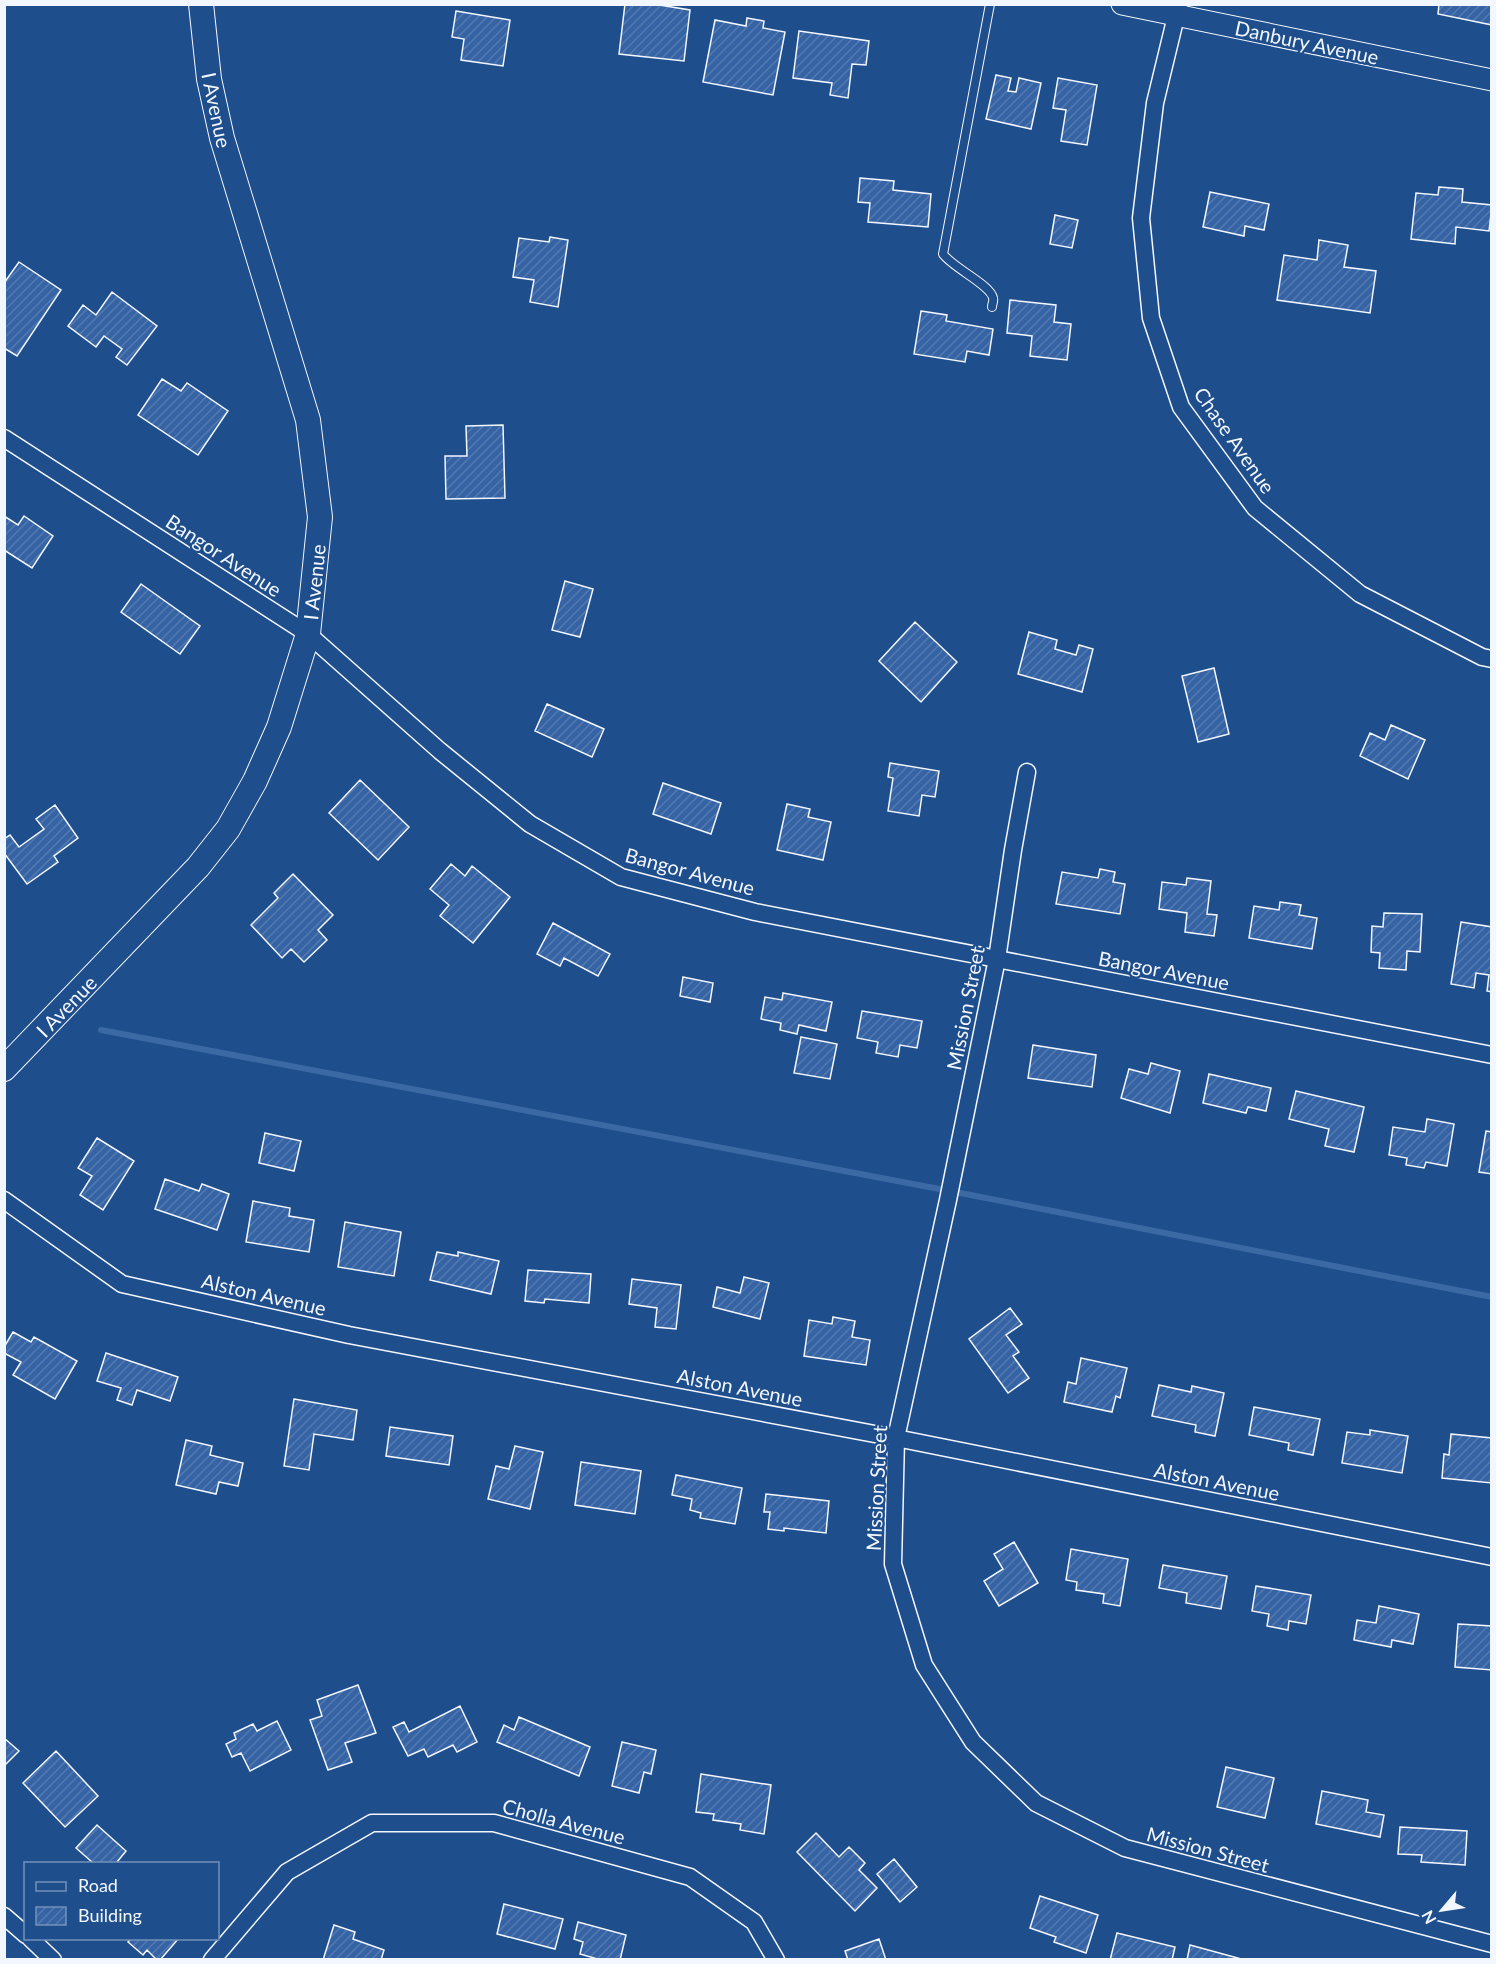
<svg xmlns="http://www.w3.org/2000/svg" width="1496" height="1964" viewBox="0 0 1496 1964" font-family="Lato,sans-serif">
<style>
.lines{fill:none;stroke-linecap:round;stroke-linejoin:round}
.stream{stroke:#3b69a3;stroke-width:6}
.building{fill:url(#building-hatch);stroke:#f2f6ff;stroke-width:1.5}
.service-casing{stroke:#f2f6ff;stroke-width:10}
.minor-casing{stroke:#f2f6ff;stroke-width:19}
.tertiary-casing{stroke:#f2f6ff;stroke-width:23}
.secondary-casing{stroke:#f2f6ff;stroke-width:26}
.service{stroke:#1f4e8c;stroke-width:8}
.minor{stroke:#1f4e8c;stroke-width:16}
.tertiary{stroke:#1f4e8c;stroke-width:21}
.secondary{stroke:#1f4e8c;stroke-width:24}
.labels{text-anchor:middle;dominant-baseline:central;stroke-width:4.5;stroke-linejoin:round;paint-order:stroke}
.street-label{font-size:20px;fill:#f2f6ff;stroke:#1f4e8c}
</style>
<defs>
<pattern id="building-hatch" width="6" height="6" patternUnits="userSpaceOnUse" patternTransform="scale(1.5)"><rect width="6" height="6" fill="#3563a3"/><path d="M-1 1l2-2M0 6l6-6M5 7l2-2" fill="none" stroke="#537ab1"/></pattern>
</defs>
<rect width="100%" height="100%" fill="#1f4e8c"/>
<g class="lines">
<!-- stream -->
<path class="stream" d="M101,1030L950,1191L1492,1297"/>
</g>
<!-- building -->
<path class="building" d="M625,4H653L690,10L684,61L619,54Z
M1439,4H1492V25L1438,14Z
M456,11L510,20L503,66L461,60L464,39L452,37Z
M747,18L764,21L763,28L785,32L773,95L703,82L715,20L746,26Z
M799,31L869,41L866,65L852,64L848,98L830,95L832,83L793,78Z
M996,75L1011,78L1008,91L1016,92L1019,78L1041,83L1031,129L986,119Z
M1058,78L1097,85L1087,145L1061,141L1066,110L1053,108Z
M860,178L894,181L893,190L931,194L928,227L868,222L870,203L858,202Z
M1439,187L1463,189L1462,202L1492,205L1489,231L1456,227L1455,244L1411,239L1416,193L1438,195Z
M1210,192L1269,204L1264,230L1245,226L1244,236L1203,227Z
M1055,215L1078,220L1072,248L1050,244Z
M550,237L568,240L558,307L530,302L534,280L513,277L519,238L549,242Z
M1319,240L1348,245L1344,267L1376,271L1370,313L1277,300L1284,255L1317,260Z
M19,262L61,290L17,356L4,348V283Z
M112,292L157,326L127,365L116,357L122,349L104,336L96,347L68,326L83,305L96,315Z
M1010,300L1056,305L1054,322L1071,324L1067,360L1030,356L1032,336L1007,333Z
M921,311L947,315L946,321L993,329L989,355L967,351L965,362L914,354Z
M162,379L181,391L187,383L228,411L198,455L138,415Z
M503,425L505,498L446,499L445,456H467L466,426Z
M4,516L18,525L24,516L53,536L32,568L4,550Z
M565,581L593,589L580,637L552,630Z
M141,584L200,626L180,654L121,612Z
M915,622L957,662L921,702L879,661Z
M1029,632L1057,640L1055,649L1076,655L1079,645L1093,649L1082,692L1018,674Z
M1214,668L1229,734L1198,742L1182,676Z
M547,704L604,729L592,757L535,731Z
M1391,725L1425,740L1408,779L1360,756L1370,733L1385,740Z
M890,763L939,771L935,797L922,795L919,816L888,811L893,778L888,777Z
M360,780L409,827L378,860L329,813Z
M663,783L721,803L711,834L653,814Z
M787,804L810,809L808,817L831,822L823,860L777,850Z
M55,805L78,838L54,856L58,862L27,884L4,853V839L10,835L19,847L44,829L36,819Z
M451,864L465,876L472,866L510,897L473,943L440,916L449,905L430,889Z
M1100,869L1115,872L1113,882L1125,884L1120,914L1056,904L1062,872L1098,878Z
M293,874L333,915L318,930L327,940L304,962L291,949L282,958L251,925L278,898L274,893Z
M1187,878L1211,881L1207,914L1217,915L1214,936L1185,932L1187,913L1159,909L1162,882L1186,885Z
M1280,902L1301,905L1299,915L1317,918L1312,949L1249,938L1254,906L1279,910Z
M1384,913L1422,914L1420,952L1407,951L1406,970L1379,968L1380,953L1371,952L1372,926L1383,927Z
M1461,922L1492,927V992L1487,991L1489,975L1476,973L1474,988L1451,984Z
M553,923L610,954L598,976L564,958L560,966L537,954Z
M683,977L713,983L710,1002L680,996Z
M783,993L832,1002L826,1031L799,1025L797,1034L780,1030L781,1023L761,1019L765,997L782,1000Z
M862,1011L922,1021L917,1048L900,1045L898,1057L876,1053L878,1042L857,1038Z
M801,1037L837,1044L830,1079L794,1073Z
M1033,1045L1096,1055L1092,1087L1028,1078Z
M1151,1063L1180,1071L1170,1113L1121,1098L1129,1069L1148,1074Z
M1209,1074L1271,1088L1266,1111L1248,1107L1246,1113L1203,1103Z
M1296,1091L1364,1107L1354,1152L1325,1146L1329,1129L1289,1119Z
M1427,1119L1454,1124L1447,1166L1426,1162L1424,1168L1406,1165L1407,1158L1389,1155L1393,1127L1425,1132Z
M1486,1131L1492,1132V1174L1479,1172Z
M265,1133L301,1141L294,1171L259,1163Z
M97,1138L134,1161L103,1210L80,1195L92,1176L78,1168Z
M165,1179L199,1191L202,1184L229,1194L217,1230L155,1209Z
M253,1201L290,1208L289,1216L314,1220L309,1252L246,1242Z
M345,1222L401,1232L394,1276L338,1267Z
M437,1252L458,1256V1252L499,1261L491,1294L430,1280Z
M528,1270L591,1274L589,1303L545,1299L544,1303L525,1301Z
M744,1277L769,1283L760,1319L713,1307L717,1287L740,1293Z
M632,1279L681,1285L676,1329L655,1327L657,1308L629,1304Z
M1010,1308L1022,1324L1006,1335L1019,1352L1013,1356L1029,1378L1008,1393L969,1339Z
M833,1317L855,1321L852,1337L870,1340L866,1365L804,1356L809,1320L832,1324Z
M13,1332L31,1342L34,1337L77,1361L55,1399L13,1375L21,1362L4,1353V1347Z
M106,1353L178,1377L170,1401L137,1390L132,1405L117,1400L121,1388L97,1381Z
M1081,1358L1127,1368L1120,1398L1116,1396L1112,1412L1064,1402L1068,1382L1076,1384Z
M1159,1385L1191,1392L1192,1386L1224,1393L1215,1436L1195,1432L1196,1425L1152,1416Z
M294,1399L357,1410L353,1440L314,1434L309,1470L284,1466Z
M1254,1407L1320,1419L1313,1455L1288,1450L1289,1443L1249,1435Z
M390,1427L453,1436L449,1465L386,1456Z
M1370,1430L1408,1436L1402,1473L1342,1463L1347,1432L1370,1435Z
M1451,1434L1492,1438V1483L1442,1478L1444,1454L1449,1455Z
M186,1440L212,1446L210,1455L243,1463L238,1486L219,1482L216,1494L176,1485Z
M515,1446L543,1452L530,1509L488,1499L496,1466L509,1469Z
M581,1462L641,1471L635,1514L575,1505Z
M676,1475L742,1488L735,1524L700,1518L701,1513L690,1510L692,1499L672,1495Z
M766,1494L829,1501L826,1533L784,1528V1531L768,1529L770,1512H764Z
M1014,1542L1038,1583L999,1606L984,1581L1003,1569L994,1554Z
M1071,1549L1128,1559L1120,1606L1103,1603L1104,1594L1076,1590L1077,1582L1066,1580Z
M1163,1565L1227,1576L1221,1609L1186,1603L1187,1593L1159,1588Z
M1256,1586L1311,1595L1306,1624L1289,1621L1288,1630L1267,1626L1269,1614L1252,1611Z
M1379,1606L1419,1614L1413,1644L1392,1640L1391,1647L1354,1640L1357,1620L1376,1623Z
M1458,1624L1492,1626V1670L1455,1667Z
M358,1685L376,1733L345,1743L352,1762L328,1770L310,1720L322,1716L317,1700Z
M460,1706L477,1742L457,1752L453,1745L428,1757L424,1749L408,1756L393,1727L404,1722L409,1732Z
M519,1717L590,1747L579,1776L497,1742L504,1725L514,1730Z
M277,1721L291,1750L250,1771L241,1753L232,1757L226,1744L236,1739L234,1733L253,1724L257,1731Z
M4,1738L19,1751L4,1766Z
M622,1742L656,1750L651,1774L644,1772L639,1793L612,1786Z
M56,1751L98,1796L65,1827L23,1783Z
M1226,1767L1274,1778L1265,1818L1217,1807Z
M701,1774L771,1785L764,1834L740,1830L741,1824L713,1820L714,1814L696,1812Z
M1322,1791L1368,1800L1366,1812L1384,1815L1380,1837L1316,1824Z
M97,1825L126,1851L117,1862L119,1864H90L92,1862L76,1848Z
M1400,1827L1467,1831L1465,1865L1421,1862L1422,1855L1398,1854Z
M816,1833L839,1857L849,1847L865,1863L859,1870L877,1888L855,1911L797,1852Z
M894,1859L917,1887L900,1902L877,1874Z
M1040,1896L1098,1915L1086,1953L1054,1942L1056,1937L1030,1928Z
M504,1904L563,1919L555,1949L497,1934Z
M578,1922L626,1935L620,1960H601L580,1954L583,1942L574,1939Z
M334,1925L355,1932L353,1939L384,1950L381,1960H323Z
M1117,1933L1175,1947L1172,1960H1110Z
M131,1938H179L160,1960H157L147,1950L143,1955L128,1942Z
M879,1939L886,1960H848L845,1951Z
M1190,1945L1245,1960H1187Z"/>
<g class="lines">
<!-- service casing -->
<g class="service-casing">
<path id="service" d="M990,4L943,254C953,268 991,285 993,298C994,301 992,304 992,307"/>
</g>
<!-- minor casing -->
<g class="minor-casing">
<path id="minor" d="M1179,4L1155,103L1141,218L1151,318L1181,407L1255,508L1360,594L1482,657L1492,659
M4,438L308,634L440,751L530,824L621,877L755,912L1492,1055
M1027,772L1013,850L997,959L948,1200L896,1438L893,1564L924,1665L973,1742L1036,1803L1125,1848L1492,1944
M4,1200L122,1284L349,1335L896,1438L1492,1557
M4,1916L26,1935
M30,1938L53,1960
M212,1960L287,1872L372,1823H494L690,1877L754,1922L776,1960"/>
</g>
<!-- tertiary casing -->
<g class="tertiary-casing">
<path id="tertiary" d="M1122,4L1492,80"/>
</g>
<!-- secondary casing -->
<g class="secondary-casing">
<path id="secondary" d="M4,1069L198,867L228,829L255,781L279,727L308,634L320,517L308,420L222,138L209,79L201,4"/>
</g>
<!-- service -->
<use href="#service" class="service"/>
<!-- minor -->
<use href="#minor" class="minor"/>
<!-- tertiary -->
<use href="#tertiary" class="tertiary"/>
<!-- secondary -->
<use href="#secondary" class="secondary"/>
</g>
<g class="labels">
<!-- street labels -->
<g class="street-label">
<text transform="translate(1307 42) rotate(12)">Danbury Avenue</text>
<text transform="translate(217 110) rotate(78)">I Avenue</text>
<text transform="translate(1235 440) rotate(55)">Chase Avenue</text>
<text transform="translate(224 555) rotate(33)">Bangor Avenue</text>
<text transform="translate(314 582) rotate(-84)">I Avenue</text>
<text transform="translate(690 871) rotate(15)">Bangor Avenue</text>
<text transform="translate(1164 970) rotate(11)">Bangor Avenue</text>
<text transform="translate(66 1006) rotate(-46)">I Avenue</text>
<text transform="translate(965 1008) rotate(-79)">Mission Street</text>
<text transform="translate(264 1294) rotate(13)">Alston Avenue</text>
<text transform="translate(740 1387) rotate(11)">Alston Avenue</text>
<text transform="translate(1217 1481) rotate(11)">Alston Avenue</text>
<text transform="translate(876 1488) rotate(-87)">Mission Street</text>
<text transform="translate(564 1821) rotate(15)">Cholla Avenue</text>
<text transform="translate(1208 1849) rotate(15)">Mission Street</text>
</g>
</g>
<!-- border -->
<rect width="1496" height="1964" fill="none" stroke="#f2f6ff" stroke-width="12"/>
<!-- legend -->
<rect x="24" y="1862" width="195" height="78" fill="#1f4e8c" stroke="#7391ba" stroke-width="1.5"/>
<rect x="36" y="1882" width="30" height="9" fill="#1f4e8c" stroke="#7391ba" stroke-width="1.5"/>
<text x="78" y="1892" font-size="18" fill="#f2f6ff">Road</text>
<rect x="36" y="1907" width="30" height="18" fill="url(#building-hatch)" stroke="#7391ba" stroke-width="1.5"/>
<text x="78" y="1922" font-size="18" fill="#f2f6ff">Building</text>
<!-- north arrow -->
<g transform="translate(1442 1910) rotate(241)" stroke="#1f4e8c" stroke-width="4.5" paint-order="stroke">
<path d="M0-4.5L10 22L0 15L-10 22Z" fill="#f2f6ff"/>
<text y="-9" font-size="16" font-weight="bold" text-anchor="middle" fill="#f2f6ff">N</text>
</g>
</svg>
